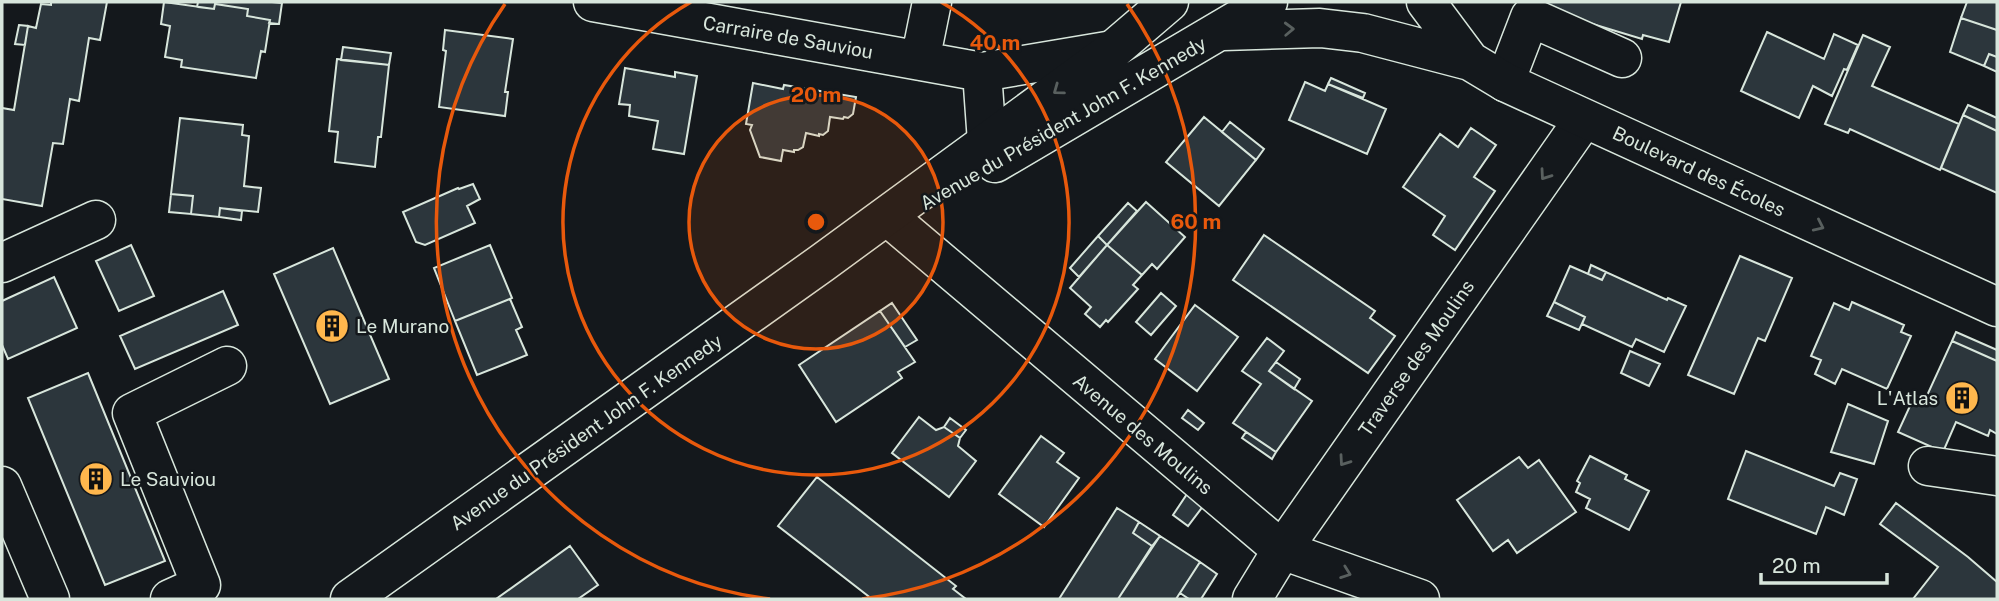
<svg xmlns="http://www.w3.org/2000/svg" width="1999" height="601" viewBox="0 0 1999 601" font-family="'Public Sans',sans-serif">
<style>
.building{fill:#2c363c;stroke:#d8e6dc;stroke-width:2}
.lines{fill:none;stroke-linecap:round;stroke-linejoin:round}
.minor-casing{stroke:#d8e6dc;stroke-width:41}
.major-casing{stroke:#d8e6dc;stroke-width:41}
.minor{stroke:#14181c;stroke-width:38}
.major{stroke:#14181c;stroke-width:38}
.oneway{stroke:#59605f}
.ring{fill:none;stroke:#e8590c;stroke-width:3.5}
.labels{text-anchor:middle;dominant-baseline:central;stroke-width:5;stroke-linejoin:round;paint-order:stroke}
.street-label{font-size:19px;fill:#d8e6dc;stroke:#14181c}
.poi-label{font-size:19px;fill:#d8e6dc;stroke:#14181c;text-anchor:start}
.centre{fill:#e8590c;stroke:#14181c;stroke-width:3.5}
.ring-label{font-size:21px;text-anchor:middle;font-weight:bold;fill:#e8590c;stroke:#14181c;stroke-width:5;stroke-linejoin:round;paint-order:stroke}
</style>
<rect width="100%" height="100%" fill="#14181c"/>
<!-- building -->
<path class="building" d="M51,2H107L100,40L89,38L79,101L70,99L63,144L53,143L42,206L2,199V108L14,110L28,26L36,28L41,4L51,5Z
M164,2L214,9L215,4L248,9L247,16L270,20L265,52L261,51L256,78L181,67L182,60L165,57L170,26L161,24Z
M198,2H272L282,3L279,24L269,23L270,20L247,16L248,9L215,4L214,9L197,7Z
M1537,2H1681L1669,42L1643,35L1642,39L1553,12Z
M1967,2H1997V30L1961,18Z
M1961,18L1997,30V57L1989,54L1984,66L1950,52Z
M19,25L28,26L25,45L15,44Z
M445,30L513,39L505,92H508L505,116L439,107L446,51L443,50Z
M1767,32L1824,59L1834,34L1858,45L1847,70L1844,69L1832,96L1813,86L1799,118L1741,91Z
M1863,35L1890,47L1872,86L1959,124L1940,170L1850,129L1848,133L1825,124Z
M343,47L391,53L389,65L341,60Z
M1989,54L1997,57V72L1984,66Z
M337,59L389,65L381,137H378L375,167L335,162L338,132L329,131Z
M625,68L675,77V72L697,76L684,154L653,149L658,121L629,116L630,105L619,104Z
M1331,78L1365,93L1363,98L1328,84Z
M1305,82L1325,91L1328,84L1386,109L1367,154L1289,120Z
M753,83L783,89L784,85L856,97L853,114L848,118L844,117L843,119L830,117L828,131L823,135L819,134V136L806,133L803,147L798,150H794V152L783,150L781,161L760,157L750,130L752,125L746,124Z
M1968,105L1997,118V131L1963,115Z
M1963,115L1997,131V193L1941,168Z
M1204,117L1256,160L1219,206L1166,162Z
M180,118L243,125L242,135L249,136L244,186L261,188L258,212L220,208L219,217L191,214L193,196L171,194Z
M1230,122L1264,149L1256,160L1222,132Z
M1471,128L1496,145L1474,177L1495,191L1455,250L1433,235L1445,216L1403,187L1440,134L1458,147Z
M473,184L480,199L467,206L475,223L425,245L416,242L403,212L458,188L459,189Z
M171,194L193,196L191,214L169,212Z
M1146,202L1185,237L1157,269L1152,264L1142,275L1107,245Z
M1128,203L1137,211L1107,245L1098,236Z
M220,208L242,211L241,220L219,217Z
M1264,235L1375,311L1370,318L1395,336L1368,373L1233,280Z
M1098,236L1107,245L1079,277L1070,268Z
M131,245L154,296L119,311L96,261Z
M490,245L512,298L455,321L434,268Z
M1107,245L1142,275L1133,285L1138,289L1108,322L1106,320L1100,327L1085,314L1091,307L1070,288Z
M333,248L389,379L330,404L274,274Z
M1740,256L1792,278L1765,341L1758,338L1734,394L1688,375Z
M1591,265L1606,272L1602,280L1588,274Z
M1570,266L1602,280L1606,272L1667,300L1668,298L1686,306L1664,352L1636,339L1632,347L1582,324L1585,317L1554,302Z
M54,277L77,328L8,359L2,345V301Z
M223,291L238,325L135,369L120,336Z
M1161,293L1176,306L1151,335L1136,322Z
M510,299L522,327L516,330L527,355L477,375L455,321Z
M1554,302L1585,317L1579,330L1547,316Z
M1852,302L1904,325L1901,332L1911,336L1887,389L1842,369L1835,384L1815,374L1821,360L1811,356L1834,303L1849,310Z
M892,303L917,340L905,347L880,311Z
M1195,305L1238,337L1197,391L1155,359Z
M880,311L915,362L898,372L902,378L836,422L799,365Z
M1956,332L1997,350V361L1952,341Z
M1267,338L1284,351L1269,371L1312,401L1276,452L1233,423L1261,384L1242,371Z
M1952,341L1997,361V434L1990,430L1988,436L1956,422L1943,452L1898,432L1915,395L1925,400Z
M1630,351L1660,364L1649,386L1621,373Z
M1276,362L1300,379L1294,389L1269,371Z
M88,373L165,561L105,585L28,398Z
M1848,404L1888,421L1874,464L1831,452Z
M1188,410L1204,423L1198,430L1182,418Z
M919,417L936,430L944,427L960,438L958,446L976,461L949,497L892,453Z
M950,418L966,430L960,438L944,427Z
M1246,432L1276,452L1272,459L1242,438Z
M1041,436L1064,453L1057,462L1079,478L1044,527L999,494Z
M1746,451L1834,486L1840,473L1857,479L1844,515L1826,507L1816,534L1728,499Z
M1590,456L1627,475L1625,479L1649,491L1629,530L1586,508L1590,499L1576,492L1580,483L1577,481Z
M1519,457L1528,468L1539,460L1576,512L1517,553L1508,540L1493,551L1457,500Z
M817,477L956,586L953,589L966,599H872L778,526Z
M1191,488L1207,501L1188,526L1173,515Z
M1896,503L1968,557L1997,582V599H1913L1938,567L1880,524Z
M1117,508L1139,522L1133,533L1152,546L1118,599H1059Z
M1139,522L1160,536L1152,546L1133,533Z
M1160,536L1200,562L1176,599H1118Z
M570,546L598,585L578,599H496Z
M1200,562L1217,574L1201,599H1189L1180,593Z"/>
<g class="lines">
<!-- minor casing -->
<g class="minor-casing">
<path id="minor" d="M593,2L982,72L1113,50
M920,61L932,2
M982,72L987,142
M1505,82L1530,17L1622,58
M894,222L1282,550L1420,599
M2,263L96,220
M1928,466L1997,476
M2,486L50,599
M170,599L201,585L132,413L227,366
M1252,599L1282,550L1584,119"/>
</g>
<!-- major casing -->
<g class="major-casing">
<path id="major" d="M1426,2L1470,61L1505,82L1997,307
M1223,31L1320,28L1363,33L1470,61
M995,163L1268,2
M350,599L822,263L1113,50L1169,2"/>
</g>
<!-- minor -->
<use href="#minor" class="minor"/>
<!-- major -->
<use href="#major" class="major"/>
</g>
<!-- one-way arrows -->
<defs><path id="oneway-chevron" d="M-2-3.5L2.5 0L-2 3.5" fill="none" stroke-width="1.6" stroke-linecap="round" stroke-linejoin="round" transform="scale(1.75)"/></defs>
<g class="oneway">
<use href="#oneway-chevron" transform="translate(1289 29) rotate(-2)"/>
<use href="#oneway-chevron" transform="translate(1058 90) rotate(144)"/>
<use href="#oneway-chevron" transform="translate(1545 175) rotate(125)"/>
<use href="#oneway-chevron" transform="translate(1819 226) rotate(25)"/>
<use href="#oneway-chevron" transform="translate(1344 461) rotate(125)"/>
<use href="#oneway-chevron" transform="translate(1346 573) rotate(20)"/>
</g>
<!-- distance rings -->
<circle cx="816" cy="222" r="127" fill="#e8590c" fill-opacity=".12"/>
<g class="ring">
<circle cx="816" cy="222" r="127"/>
<path d="M941 2A253 253 0 1 1 691 2"/>
<path d="M770 599A380 380 0 0 1 505 4M1127 4A380 380 0 0 1 862 599"/>
</g>
<!-- icons -->
<defs>
<g id="building-disc" transform="scale(1.75)"><circle r="9.5" fill="#ffb74d" stroke="#14181c"/><path d="M-4-6H4V6H1V3H-1V6H-4ZM-2.5-4.3h1.7v1.8h-1.7ZM.8-4.3h1.7v1.8H.8ZM-2.5-1h1.7V.8h-1.7ZM.8-1h1.7V.8H.8Z" fill="#111"/></g>
</defs>
<g fill-rule="evenodd">
<use href="#building-disc" x="332" y="326"/>
<use href="#building-disc" x="1962" y="398"/>
<use href="#building-disc" x="96" y="479"/>
</g>
<g class="labels">
<!-- street labels -->
<g class="street-label">
<text transform="translate(788 37) rotate(10)">Carraire de Sauviou</text>
<text transform="translate(1063 123) rotate(-30)">Avenue du Président John F. Kennedy</text>
<text transform="translate(1699 171) rotate(25)">Boulevard des Écoles</text>
<text transform="translate(1416 358) rotate(-55)">Traverse des Moulins</text>
<text transform="translate(586 432) rotate(-35)">Avenue du Président John F. Kennedy</text>
<text transform="translate(1143 434) rotate(40)">Avenue des Moulins</text>
</g>
<!-- poi labels -->
<g class="poi-label">
<text x="356" y="326">Le Murano</text>
<text x="1938" y="398" text-anchor="end">L'Atlas</text>
<text x="120" y="479">Le Sauviou</text>
</g>
</g>
<circle cx="816" cy="222" r="10" class="centre"/>
<g class="ring-label">
<text x="995" y="50">40 m</text>
<text x="816" y="102">20 m</text>
<text x="1196" y="229">60 m</text>
</g>
<!-- border -->
<rect width="1999" height="601" fill="none" stroke="#d8e6dc" stroke-width="7"/>
<!-- scale -->
<path d="M1761 573v10h126v-10" fill="none" stroke="#d8e6dc" stroke-width="3.5"/>
<text x="1772" y="573" font-size="21" fill="#d8e6dc" stroke="#14181c" stroke-width="5" paint-order="stroke">20 m</text>
</svg>
